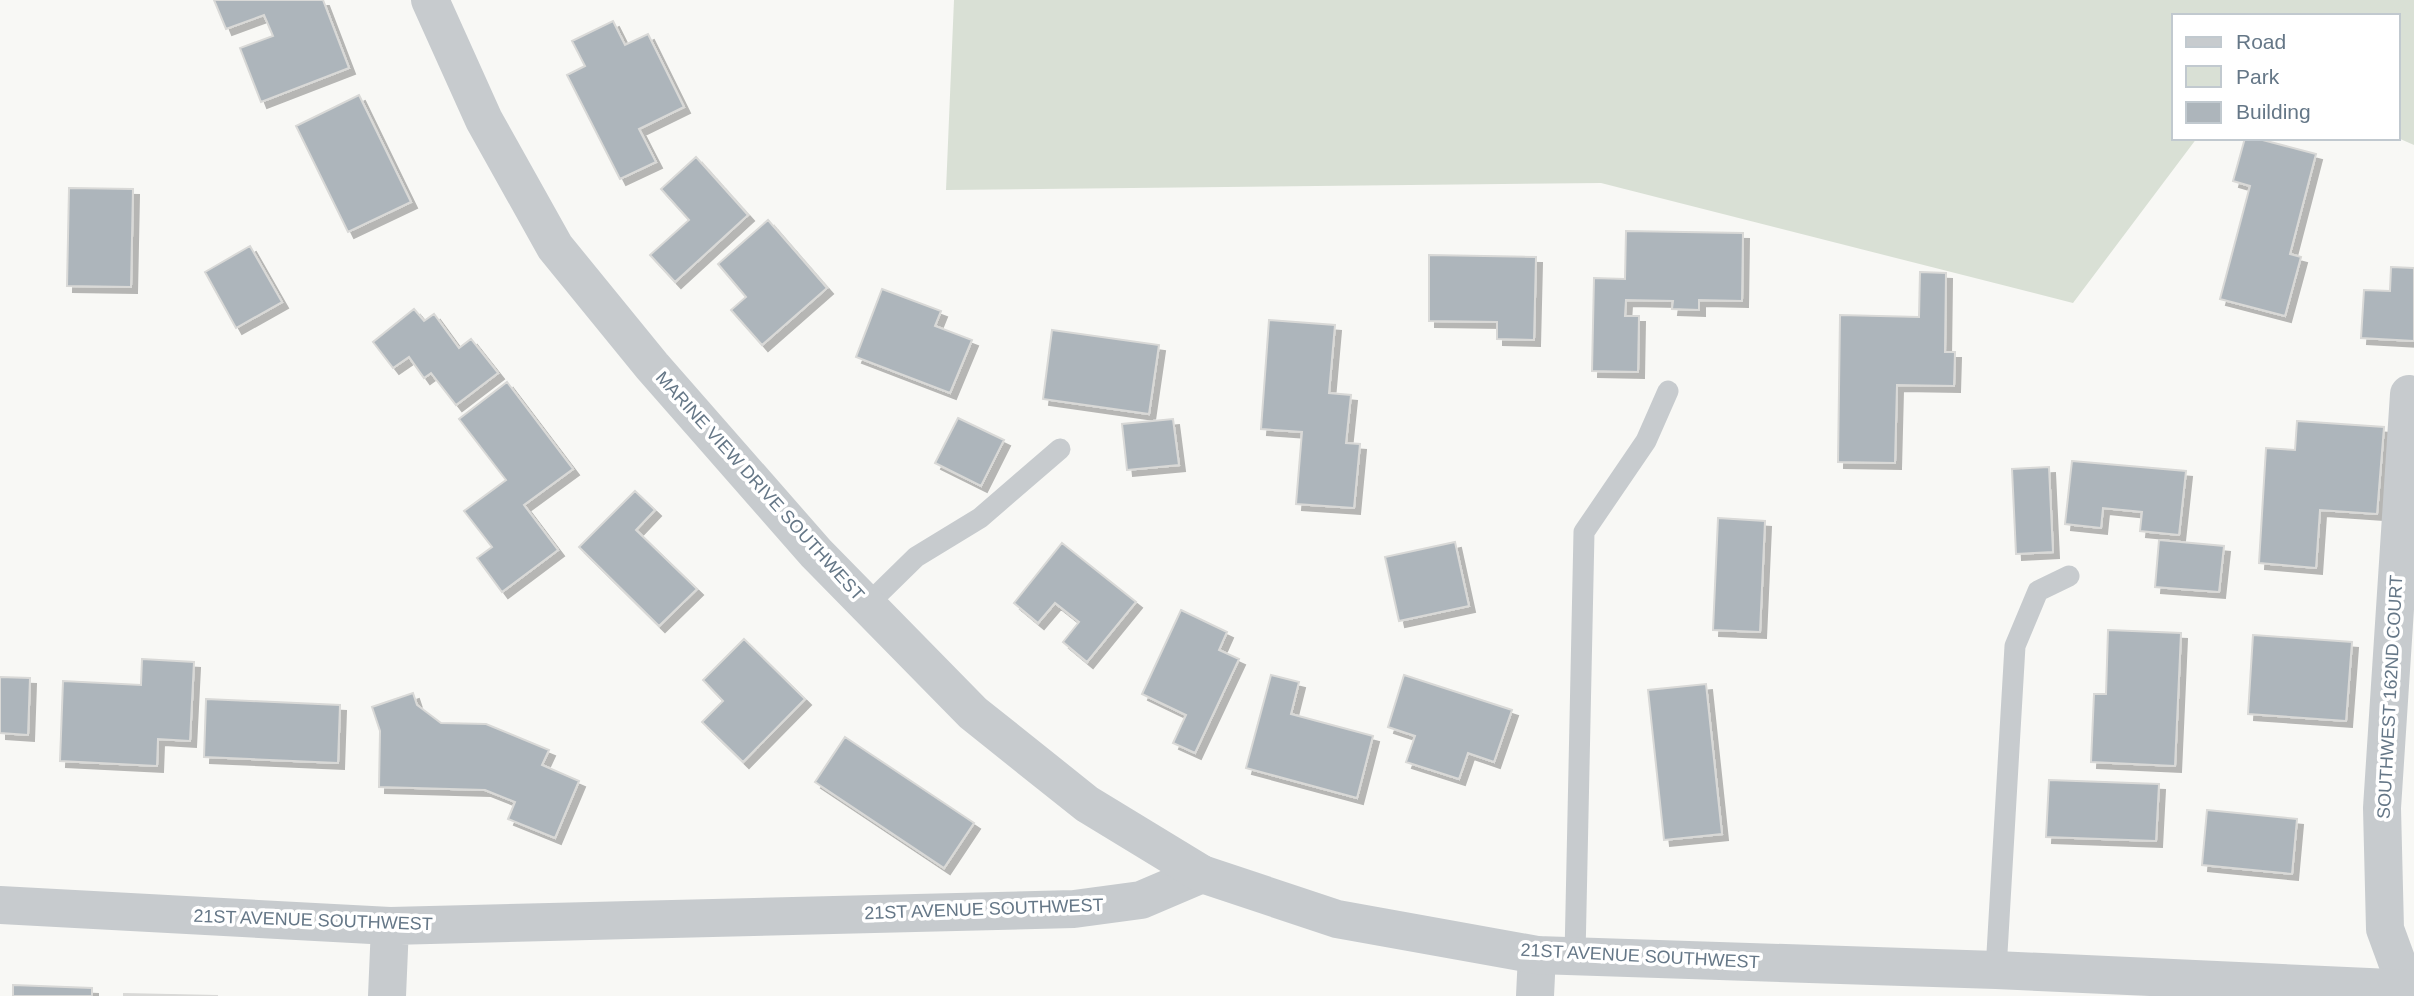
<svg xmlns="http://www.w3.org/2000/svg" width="2414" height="996" viewBox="0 0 2414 996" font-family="Arial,sans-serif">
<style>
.green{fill:#d9e0d5}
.building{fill:#adb5bb;stroke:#d9d9d7;stroke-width:2;filter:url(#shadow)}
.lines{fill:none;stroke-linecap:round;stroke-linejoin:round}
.service{stroke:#c7cbce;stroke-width:21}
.minor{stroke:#c7cbce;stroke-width:38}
.tertiary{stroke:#c7cbce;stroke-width:38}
.labels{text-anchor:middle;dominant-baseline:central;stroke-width:7;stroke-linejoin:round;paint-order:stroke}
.street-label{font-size:18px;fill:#657787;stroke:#fff}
</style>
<defs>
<filter id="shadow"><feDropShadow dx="6" dy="6" stdDeviation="0" flood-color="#0004"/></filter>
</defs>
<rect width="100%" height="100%" fill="#f8f8f5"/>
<!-- green -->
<path class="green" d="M954,0H2414V145L2398,138V16H2174V138H2197L2073,303L1601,183L946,190Z"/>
<!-- building -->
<path class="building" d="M214,0H323L349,68L261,102L240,48L273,36L264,15L226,29Z
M613,21L625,45L648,34L684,107L639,129L656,162L620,179L567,75L585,66L572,41Z
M359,95L411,202L348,232L296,126Z
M2245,138H2255L2316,154L2290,254L2301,257L2285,316L2220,299L2250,186L2233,181Z
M696,157L748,215L675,282L650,255L689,220L661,189Z
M69,188L133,189L131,287L67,286Z
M768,220L827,288L762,345L731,310L746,297L718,264Z
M1626,231L1743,233L1742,301L1699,300V310L1672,309L1673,301L1626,300L1625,316H1639L1638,372L1592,371L1594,278L1625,279Z
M250,246L282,302L236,328L205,272Z
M1429,255L1536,257L1534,340L1497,339V322L1429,321Z
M2391,267L2414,268V341L2361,338L2364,290L2390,291Z
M1920,272L1946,273L1945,352H1955L1954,386L1897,385L1895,463L1838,462L1840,315L1919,317Z
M882,289L941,311L935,326L972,340L950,393L856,357Z
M414,309L424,321L434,314L459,348L471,339L498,373L456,405L431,373L424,378L409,357L393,368L373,342Z
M1269,320L1335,325L1329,393L1351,395L1346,443L1360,444L1354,508L1296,504L1302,432L1261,429Z
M1052,330L1159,345L1149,414L1043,399Z
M507,382L573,469L524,505L558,550L502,592L477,558L492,547L464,511L506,480L459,419Z
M958,418L1004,440L981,486L935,463Z
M1173,419L1179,465L1127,470L1122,424Z
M2297,421L2384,427L2377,514L2320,510L2316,568L2259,563L2266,448L2295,450Z
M2072,461L2186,471L2179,535L2140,531L2142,512L2103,508L2101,528L2065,524Z
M2049,467L2053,552L2016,554L2012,469Z
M635,491L655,510L636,530L697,589L659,626L579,547Z
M1718,518L1765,521L1760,632L1713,630Z
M2159,540L2224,546L2219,592L2155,587Z
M1455,542L1469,606L1399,621L1385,557Z
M1062,543L1136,602L1087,662L1063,642L1079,622L1055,603L1038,623L1014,603Z
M1181,610L1227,632L1219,650L1239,659L1195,753L1173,743L1186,715L1142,694Z
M2108,630L2181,633L2175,766L2091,762L2094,694H2106Z
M2253,635L2352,642L2346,721L2248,714Z
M744,639L805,699L743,762L702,722L723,701L703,680Z
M142,659L194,662L190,741L158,739L157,766L60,761L63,681L141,685Z
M1271,675L1299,682L1291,714L1373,736L1357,798L1246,768Z
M1404,675L1512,710L1494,762L1468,753L1459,779L1406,762L1415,736L1388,727Z
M0,677L30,678L28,735L0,733Z
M1706,684L1722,834L1664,840L1648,690Z
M413,693L417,705L441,723L486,724L549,750L542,765L579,781L555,838L508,819L515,802L485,790L379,787L380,731L372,707Z
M206,699L340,705L338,763L204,757Z
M845,737L974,823L944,868L815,782Z
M2049,780L2159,784L2156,841L2046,837Z
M2207,810L2297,819L2292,874L2202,865Z
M13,985L92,988V996H13Z
M124,994L218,996H124Z"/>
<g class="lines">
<!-- service -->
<path class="service" d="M867,605L916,557L980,518L1060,449
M1575,956L1584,532L1646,441L1668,391
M1996,970L2015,646L2038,591L2069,576"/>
<!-- minor -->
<path class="minor" d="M0,905L390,926L1074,909L1141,900L1202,874
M387,996L390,926
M1535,996L1537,955
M2406,996L2407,989L2385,929L2382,808L2409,394"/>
<!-- tertiary -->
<path class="tertiary" d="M430,0L484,120L555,247L652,366L816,553L973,713L1087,804L1202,874L1337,919L1537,955L1996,970L2414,989"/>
</g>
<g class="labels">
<!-- street labels -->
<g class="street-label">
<text transform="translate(760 486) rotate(48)">MARINE VIEW DRIVE SOUTHWEST</text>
<text transform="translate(2390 697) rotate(-87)">SOUTHWEST 162ND COURT</text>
<text transform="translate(984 909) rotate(-2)">21ST AVENUE SOUTHWEST</text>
<text transform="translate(313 920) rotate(2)">21ST AVENUE SOUTHWEST</text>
<text transform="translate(1640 956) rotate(3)">21ST AVENUE SOUTHWEST</text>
</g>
</g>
<!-- legend -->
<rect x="2172" y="14" width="228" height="126" fill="#ffffff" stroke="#c1c9cf" stroke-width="2"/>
<rect x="2186" y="37" width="35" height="10" fill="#c7cbce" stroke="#c1c9cf" stroke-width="2"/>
<text x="2236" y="49" font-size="21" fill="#657787">Road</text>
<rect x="2186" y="66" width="35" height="21" fill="#d9e0d5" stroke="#c1c9cf" stroke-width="2"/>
<text x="2236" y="84" font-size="21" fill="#657787">Park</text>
<rect x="2186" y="102" width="35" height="21" fill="#adb5bb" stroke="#c1c9cf" stroke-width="2"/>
<text x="2236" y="119" font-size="21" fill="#657787">Building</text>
</svg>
